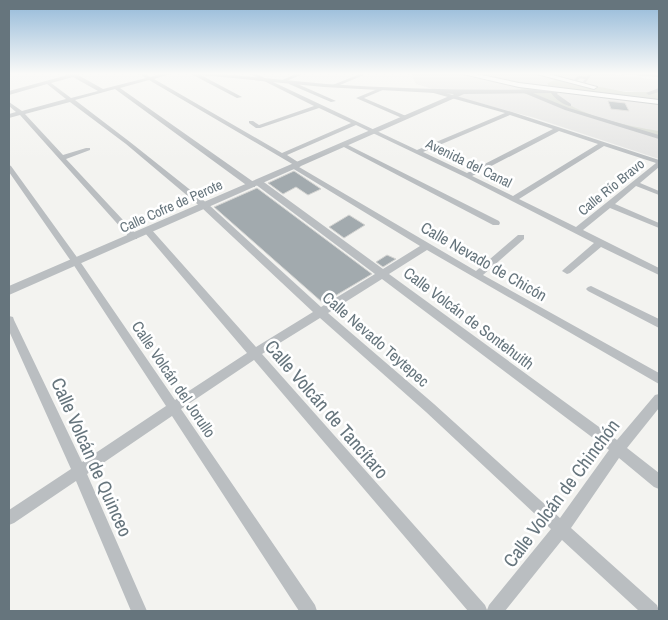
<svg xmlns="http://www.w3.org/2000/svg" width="668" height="620" viewBox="0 0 668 620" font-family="'Archivo Narrow',sans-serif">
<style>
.built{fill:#e4e4e3}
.green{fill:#d3d7cf}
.building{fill:#a2aaae;stroke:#d4d4d2}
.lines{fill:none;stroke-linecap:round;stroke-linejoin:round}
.secondary-casing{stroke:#adb2b5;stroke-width:2}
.service{stroke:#babec1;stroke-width:2.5}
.minor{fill:#babec1;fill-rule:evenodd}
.tertiary{fill:#babec1;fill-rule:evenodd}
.secondary{fill:#fff;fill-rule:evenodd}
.labels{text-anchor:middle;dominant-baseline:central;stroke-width:5;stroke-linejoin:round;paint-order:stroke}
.far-street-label{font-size:14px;fill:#66757d;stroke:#fff}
.street-label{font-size:16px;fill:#66757d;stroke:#fff}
.near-street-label{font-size:19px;fill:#66757d;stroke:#fff}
</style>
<rect width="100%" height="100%" fill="#f3f3f0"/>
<!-- built -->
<path class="built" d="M410,73H605L659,80V90L649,93L611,90L558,79L547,83V85L659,102V159L535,118L453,96L461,92L436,90L416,84Z"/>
<!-- green -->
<path class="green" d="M558,79L626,92H659V102L558,91L554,93C576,116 628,126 659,131V137L591,117L521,90L520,87L549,88L547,83Z"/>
<!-- building -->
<path class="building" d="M608,101L625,103L629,111L611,109Z
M294,171L321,189L308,195L296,187L283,194L268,183Z
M257,188L372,274L323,303L214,207Z
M349,215L365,225L344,238L329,227Z
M387,255L396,259L383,267L376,262Z"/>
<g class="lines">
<!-- secondary casing -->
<g class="secondary-casing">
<path id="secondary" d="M459,73H472L519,83L659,100V104L519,87Z
M533,73H545L597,87L594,89Z"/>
</g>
<!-- service -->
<path class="service" d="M574,82L579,77L587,78
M583,84L591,73"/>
<!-- minor -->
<path class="minor" d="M75,73H83L78,75L103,89L146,78L138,73H144L150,77L165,73H173L154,79L282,153L351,123L319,108L260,128H256L249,123V121H253L259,125L314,106L248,73H254L417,150L505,113L430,92L432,89L512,112L659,160V167L640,183L659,191V195L636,186L615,204L659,223V228L610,208L583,230L659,268V275L601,247L570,273L567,274L562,271L564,269L594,243L465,177L356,125L287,155L301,164V166L299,167L476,271L518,235H524V239L483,275L659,373V384L427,250L389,274L617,440L655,395L659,394V408L627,448L659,473V489L654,487L619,458L571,528L657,605L659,611H639L562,540L505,611H468L254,360L181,409L315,605L317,611H299L172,416L87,474L147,611H131L76,481L14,523L9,525V510L71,469L9,331V316L13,317L14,320L82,462L166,406L73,264L9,172V165L11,166L79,260L175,400L247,353L145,233V229H151L256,347L313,312L202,208L126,144L70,102L25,114L63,155L86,148H90V150L66,159L137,235V239H131L20,115L9,118V114L16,112L9,106V102L22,111L66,99L47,84L9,95V91ZM73,77L98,91L71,98L51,83ZM149,80L294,165L292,166V168L420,246L383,269L261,180H255V184L375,274L321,307L208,204L130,142L75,100L115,89L249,187H255V183L120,88ZM510,115L553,129L467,173L423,152ZM559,131L598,144L513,196L472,176ZM604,146L656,163L576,227L519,199ZM382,279L609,450L560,518L434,404L328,313ZM320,318L426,412L551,529L489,605L487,610L485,605L262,354Z
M193,73H197L242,97L237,98L193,75Z
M298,73H305L284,82L280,81Z
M620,73L659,75V77L622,74Z
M360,74L364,75L335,87L330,86Z
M289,82H293L336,101L331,102L289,84Z
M380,88L385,89L364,98L406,116V118H402L356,98Z
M556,90H560L557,94L571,104V106C565,106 555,99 551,93Z
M524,91H528L569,108L659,135V139L565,110L524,93Z
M344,143L499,221L500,223L499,225H493L342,146V144Z
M591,286L659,319V328L588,291L586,289L588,287Z"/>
<!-- tertiary -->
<path class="tertiary" d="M181,73C229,73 277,80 326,84C403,89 480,91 558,89L561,91L558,93L464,94L9,295V286L454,94L324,87Z
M659,88V92L649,95L646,93Z"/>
<!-- secondary -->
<use href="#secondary" class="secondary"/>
</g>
<!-- sky -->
<linearGradient id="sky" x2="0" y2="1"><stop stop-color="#92b8d8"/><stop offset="0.46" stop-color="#fafaf8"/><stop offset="1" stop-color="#fafaf8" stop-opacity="0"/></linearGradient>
<rect width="668" height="160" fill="url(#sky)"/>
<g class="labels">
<!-- far-street labels -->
<g class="far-street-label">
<text transform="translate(469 163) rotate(26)">Avenida del Canal</text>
<text transform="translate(611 187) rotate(-39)">Calle Río Bravo</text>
<text transform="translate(171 206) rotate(-24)">Calle Cofre de Perote</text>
</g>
<!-- street labels -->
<g class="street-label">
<text transform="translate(484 261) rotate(30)">Calle Nevado de Chicón</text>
<text transform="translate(469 318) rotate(37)">Calle Volcán de Sontehuith</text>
<text transform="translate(376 339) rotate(41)">Calle Nevado Teytepec</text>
<text transform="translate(174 379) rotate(56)">Calle Volcán del Jorullo</text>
</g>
<!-- near-street labels -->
<g class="near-street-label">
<text transform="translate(327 409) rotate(49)">Calle Volcán de Tancítaro</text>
<text transform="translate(92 457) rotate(66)">Calle Volcán de Quinceo</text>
<text transform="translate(561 493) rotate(-53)">Calle Volcán de Chinchón</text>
</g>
</g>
<!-- border -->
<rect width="668" height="620" fill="none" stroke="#66757d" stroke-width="20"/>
</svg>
